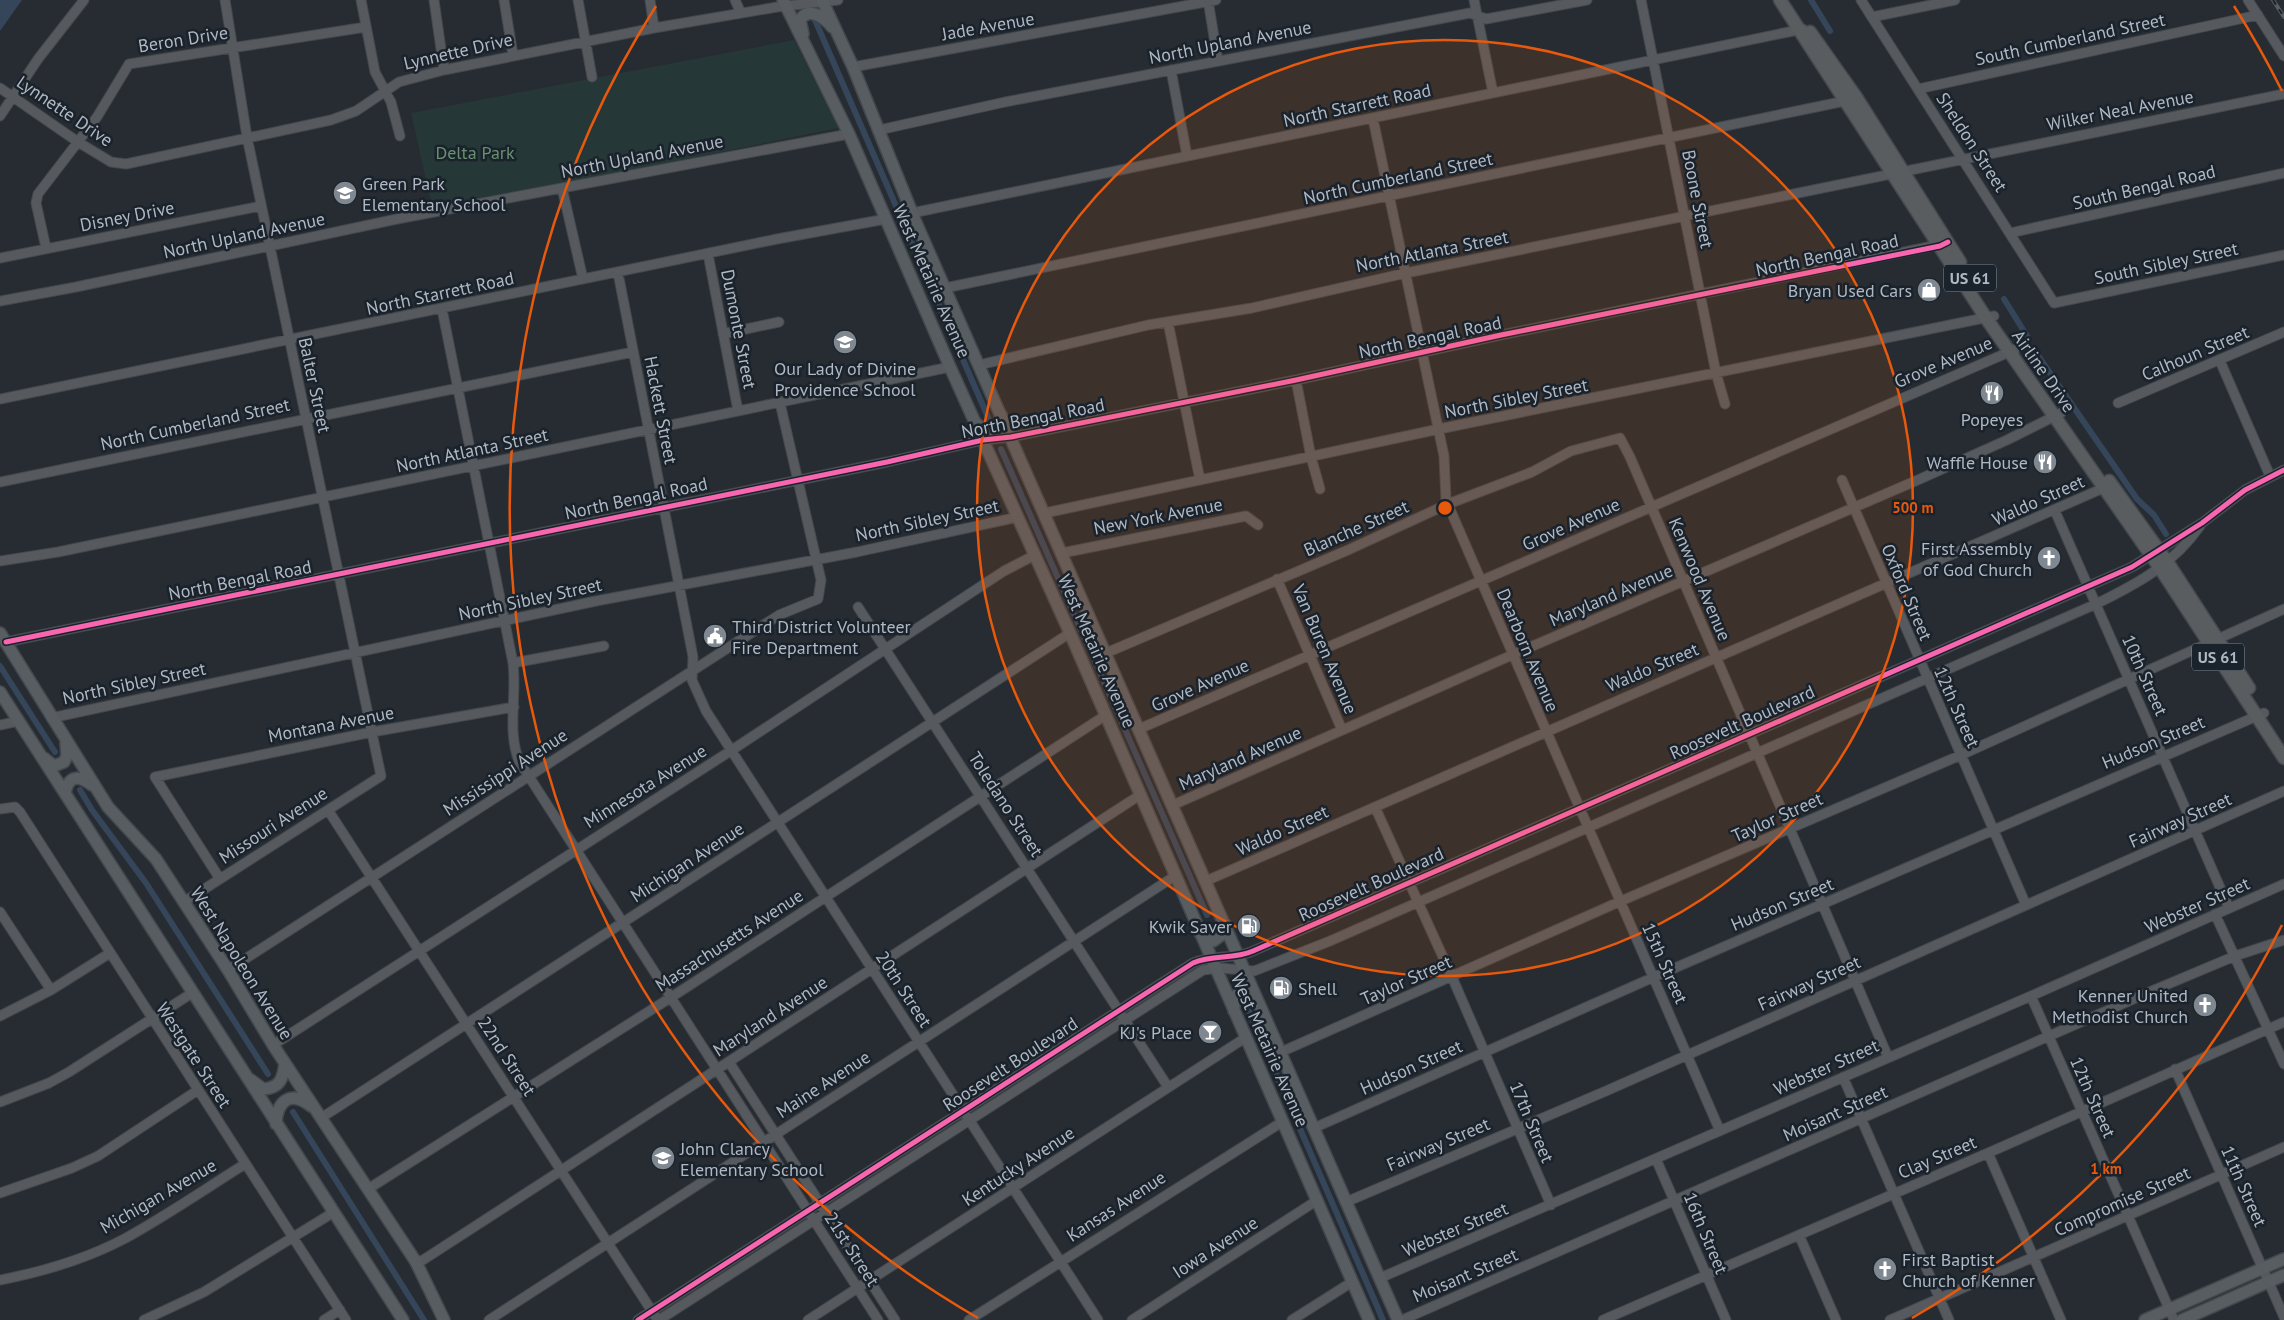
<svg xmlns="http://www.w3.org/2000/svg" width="2284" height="1320" viewBox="0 0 2284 1320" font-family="'PT Sans',sans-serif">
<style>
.green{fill:#263738}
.water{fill:#36465a}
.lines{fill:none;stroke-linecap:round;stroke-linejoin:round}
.canal{stroke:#36465a;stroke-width:6}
.minor-casing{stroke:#44484c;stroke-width:11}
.major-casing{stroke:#43484e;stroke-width:14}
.highway-casing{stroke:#43484d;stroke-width:15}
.minor{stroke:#565a5f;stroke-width:9}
.major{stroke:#585d61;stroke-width:11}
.highway{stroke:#5a5d60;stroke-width:12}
.rail-casing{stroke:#595e64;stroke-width:4}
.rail{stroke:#1a222b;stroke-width:2;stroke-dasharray:5.5;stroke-linecap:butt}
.cycleway-casing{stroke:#1a222b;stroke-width:8}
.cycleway{stroke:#f766af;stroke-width:5}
.ring{fill:none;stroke:#e8590c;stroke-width:2.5}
.labels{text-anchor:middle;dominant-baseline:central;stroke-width:5;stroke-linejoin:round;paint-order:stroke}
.shield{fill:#1a222b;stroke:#828b95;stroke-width:1}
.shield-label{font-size:16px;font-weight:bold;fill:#afb8c3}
.street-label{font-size:18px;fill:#afb8c3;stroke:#1a222b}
.park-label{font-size:18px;fill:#699170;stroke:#1a222b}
.poi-label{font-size:18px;fill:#afb8c3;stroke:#1a222b;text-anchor:end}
.centre{fill:#e8590c;stroke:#1a222b;stroke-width:2.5}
.ring-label{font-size:15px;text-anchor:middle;font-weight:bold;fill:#e8590c;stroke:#1a222b;stroke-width:5;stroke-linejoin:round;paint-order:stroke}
</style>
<rect width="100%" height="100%" fill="#262c32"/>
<!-- green -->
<path class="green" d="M794,40L838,128L433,211L411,113Z"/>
<!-- water -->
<path class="water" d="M0,0H22L0,31Z"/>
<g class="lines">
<!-- canal -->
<path class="canal" d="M1811,0L1830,31
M815,20L991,424
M2004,299L2027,336
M2039,357L2137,499L2154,515L2166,534
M1001,449L1207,915
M0,666L55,752
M80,790L92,810L146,883L268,1074
M1249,1011L1383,1320
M293,1112L424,1320"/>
<!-- minor casing -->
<g class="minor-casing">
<path id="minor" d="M361,0L375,72L391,102L400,136
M434,0L444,70
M504,0L513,55
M578,0L592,77
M650,0L654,28
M735,0L741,13
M1208,0L1218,61
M1474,0L1493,93
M1641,0L1716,373L1725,404
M1861,0L2054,303L2284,255
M2248,0L2284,56
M1872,17L1955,0
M853,67L1216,0
M1171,70L1187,156
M0,88L78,142L111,162L126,164L331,120L356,111L399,82L444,70L654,28L777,7L838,0
M1918,89L2258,15
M0,116L38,59L84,0
M1373,119L1444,456L1446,500L1720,1131
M879,130L1005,102L1470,13L1486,19L1587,0
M562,188L583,279
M912,213L1803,29
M2010,233L2284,173
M46,248L36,203L38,194L97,117L129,64L366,27
M708,254L738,411
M0,258L261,206
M618,273L688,631L693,657L692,680L706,711L1098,1320
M945,288L1850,100
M0,301L76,287L397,219L849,134
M442,309L513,663C517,696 507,731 519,761L878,1320
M1168,322L1200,480
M723,334L779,322
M2220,361L2270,476
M979,365L1148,325L1252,308L1406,273L2284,94
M1296,380L1311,457L1320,489
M0,399L777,239L886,219
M2118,403L2284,332
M1842,480L2026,905
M0,482L633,352
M2055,511L2229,908
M1045,513L1439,429L1994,316
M1062,553L1246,516L1258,525
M0,561L58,552L950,367
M1277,579L1342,730
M858,607L1168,1087
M6,642L887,462L983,440L1011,437L1296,380L1501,335L1943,244
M1106,653L1348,550L1448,504L1532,472L1571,451L1620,438L1630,457L1888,1057
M513,663L604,646
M51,718L596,601L857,552L1018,517
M0,725L19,721
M1139,729L2016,349
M1173,805L1512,655L1920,479L2007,440L2061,413
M1375,807L1452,977L1551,1205
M0,809L15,807L20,812L346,1320
M328,810L655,1316
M220,879L155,777L372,732L514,707
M1206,881L2108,486
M184,902L381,776L247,137L225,0
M0,912L51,990
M2215,914L2284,1064
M228,970L779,615L818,599L821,580L780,403
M2031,996L2174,1320
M0,1016L51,990L110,953
M273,1045L732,750L1004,571L1035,555
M1281,1052L1621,901L1961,755L2284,609
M729,1062L895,1320
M2175,1069L2284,1317
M1843,1077L1949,1320
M0,1102L49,1083L69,1072L192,993
M321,1118L1070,633
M1314,1128L1654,977L2264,713
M1988,1153L2061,1320
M1656,1159L1726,1320
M368,1189L670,998L1106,715
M0,1193L72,1168L98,1156L198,1090
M1346,1202L1606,1091L2284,791
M1799,1235L1836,1320
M416,1262L423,1260L1140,795
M1380,1278L2031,996L2284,884
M0,1280C41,1272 86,1259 124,1239C166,1216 205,1189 245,1164
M144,1320L204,1292L334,1212
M324,1320L340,1310
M489,1320L1175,876
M638,1320L1193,963C1213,954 1233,960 1253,951L2132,567L2202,523L2245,490L2284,470
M659,1320L1203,970L1220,968L1254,971L1330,941L2096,604C2137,584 2174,564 2200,526
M808,1320L1245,1038
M969,1320L1282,1122
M1132,1320L1316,1201
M1292,1320L1352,1282
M1402,1320L2154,990L2235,956L2284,940
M1603,1320L1988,1153L2284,1022
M1890,1320L2284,1147"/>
</g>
<!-- major casing -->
<g class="major-casing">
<path id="major" d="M783,0L849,134L950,367L1070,633L1369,1320
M822,0L853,67L917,225L1398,1320
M803,34L800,20C809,6 824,17 832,27
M977,424L986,433L998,429L1001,415
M0,633L108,807L156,859L228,970L273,1045L416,1262L444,1320
M0,692L403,1320
M44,758L54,766L64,762L67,756L66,743
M65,793C69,775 78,775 92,785
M1200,933L1207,940L1213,941L1224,933L1225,924
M1234,1011V998L1239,993L1247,991L1257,1000
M251,1080L263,1089C280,1088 283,1079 285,1063
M276,1124C277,1100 291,1090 311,1106
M2145,1320L2284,1259
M2182,1320L2284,1275"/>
</g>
<!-- highway casing -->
<g class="highway-casing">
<path id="highway" d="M1780,0L1986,318L2160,568L2284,758
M1810,32L1856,97L1960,262
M2109,481L2168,563L2249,688"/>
</g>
<!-- minor -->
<use href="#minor" class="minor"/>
<!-- major -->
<use href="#major" class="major"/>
<!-- highway -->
<use href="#highway" class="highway"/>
<!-- rail casing -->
<g class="rail-casing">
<path id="rail" d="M2273,0L2284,17"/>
</g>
<!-- rail -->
<use href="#rail" class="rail"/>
<!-- cycleway casing -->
<g class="cycleway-casing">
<path id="cycleway" d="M6,642L887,462L983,440L1011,437L1296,380L1501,335L1940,246L1948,242
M638,1320L1193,963C1213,954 1233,960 1253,951L2132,567L2202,523L2245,490L2284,470"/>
</g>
<!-- cycleway -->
<use href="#cycleway" class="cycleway"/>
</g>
<!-- distance rings -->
<circle cx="1445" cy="508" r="468" fill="#e8590c" fill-opacity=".12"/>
<g class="ring">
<circle cx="1445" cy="508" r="468"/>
<path d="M2282 925A935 935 0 0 1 1912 1318M978 1318A935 935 0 0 1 656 6M2234 6A935 935 0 0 1 2282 91"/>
</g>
<!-- icons -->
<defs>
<g id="school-disc" transform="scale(1.25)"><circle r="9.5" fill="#7f8790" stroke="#1a222b"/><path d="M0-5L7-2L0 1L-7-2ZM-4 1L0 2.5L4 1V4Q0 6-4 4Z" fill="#fff"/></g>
<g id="shop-disc" transform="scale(1.25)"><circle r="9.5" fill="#7f8790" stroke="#1a222b"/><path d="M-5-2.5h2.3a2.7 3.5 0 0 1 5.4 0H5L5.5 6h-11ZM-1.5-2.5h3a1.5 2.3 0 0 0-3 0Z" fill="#fff"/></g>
<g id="restaurant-disc" transform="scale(1.25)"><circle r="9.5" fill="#7f8790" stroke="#1a222b"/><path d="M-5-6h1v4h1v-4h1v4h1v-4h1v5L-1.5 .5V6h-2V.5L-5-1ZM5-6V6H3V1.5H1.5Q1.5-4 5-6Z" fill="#fff"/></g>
<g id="church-disc" transform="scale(1.25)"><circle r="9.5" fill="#7f8790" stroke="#1a222b"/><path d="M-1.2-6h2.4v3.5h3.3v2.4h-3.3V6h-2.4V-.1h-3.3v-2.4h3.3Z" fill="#fff"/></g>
<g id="civic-disc" transform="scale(1.25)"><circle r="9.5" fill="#7f8790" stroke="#1a222b"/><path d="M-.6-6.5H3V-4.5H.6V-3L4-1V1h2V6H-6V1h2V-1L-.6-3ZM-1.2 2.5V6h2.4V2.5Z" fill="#fff"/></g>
<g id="fuel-disc" transform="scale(1.25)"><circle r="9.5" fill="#7f8790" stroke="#1a222b"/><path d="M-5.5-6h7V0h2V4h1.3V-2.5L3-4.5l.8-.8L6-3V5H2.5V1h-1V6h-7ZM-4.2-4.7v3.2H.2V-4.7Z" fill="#fff"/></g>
<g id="bar-disc" transform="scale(1.25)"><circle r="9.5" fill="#7f8790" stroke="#1a222b"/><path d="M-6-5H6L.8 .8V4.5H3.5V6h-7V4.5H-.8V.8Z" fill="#fff"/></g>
</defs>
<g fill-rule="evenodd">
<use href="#school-disc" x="345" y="193"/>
<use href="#shop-disc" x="1929" y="290"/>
<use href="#school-disc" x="845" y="342"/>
<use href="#restaurant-disc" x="1992" y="393"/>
<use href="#restaurant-disc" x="2045" y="462"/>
<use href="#church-disc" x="2049" y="558"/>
<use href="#civic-disc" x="715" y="636"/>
<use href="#fuel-disc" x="1249" y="926"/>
<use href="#fuel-disc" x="1281" y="988"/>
<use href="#church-disc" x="2205" y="1005"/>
<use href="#bar-disc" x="1210" y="1032"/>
<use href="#school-disc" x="663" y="1158"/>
<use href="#church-disc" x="1885" y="1269"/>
</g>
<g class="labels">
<!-- shield labels -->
<g class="shield">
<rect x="1944" y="264.5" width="52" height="27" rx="4"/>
<rect x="2192" y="643.5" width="52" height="27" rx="4"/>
</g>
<g class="shield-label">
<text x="1970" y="278">US 61</text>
<text x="2218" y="657">US 61</text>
</g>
<!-- street labels -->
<g class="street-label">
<text transform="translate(988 26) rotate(-10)">Jade Avenue</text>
<text transform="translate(183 39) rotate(-9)">Beron Drive</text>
<text transform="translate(2070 39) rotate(-12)">South Cumberland Street</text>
<text transform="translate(1230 42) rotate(-11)">North Upland Avenue</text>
<text transform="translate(458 51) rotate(-13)">Lynnette Drive</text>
<text transform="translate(1357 105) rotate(-12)">North Starrett Road</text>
<text transform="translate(2120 110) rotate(-11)">Wilker Neal Avenue</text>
<text transform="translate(65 111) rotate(34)">Lynnette Drive</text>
<text transform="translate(1972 142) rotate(57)">Sheldon Street</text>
<text transform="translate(642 156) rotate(-11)">North Upland Avenue</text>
<text transform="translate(1398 178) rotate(-12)">North Cumberland Street</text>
<text transform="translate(2144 187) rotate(-13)">South Bengal Road</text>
<text transform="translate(1698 199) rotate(79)">Boone Street</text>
<text transform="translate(127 216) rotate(-11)">Disney Drive</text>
<text transform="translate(244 235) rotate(-12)">North Upland Avenue</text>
<text transform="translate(1432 251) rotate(-11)">North Atlanta Street</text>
<text transform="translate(1827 255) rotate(-12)">North Bengal Road</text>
<text transform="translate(2166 263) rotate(-12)">South Sibley Street</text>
<text transform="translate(932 281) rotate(66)">West Metairie Avenue</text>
<text transform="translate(440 293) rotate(-12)">North Starrett Road</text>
<text transform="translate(739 329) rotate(79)">Dumonte Street</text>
<text transform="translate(1430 337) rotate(-12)">North Bengal Road</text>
<text transform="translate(2195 353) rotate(-23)">Calhoun Street</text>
<text transform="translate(1943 362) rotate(-23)">Grove Avenue</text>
<text transform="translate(2044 371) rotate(55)">Airline Drive</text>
<text transform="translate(315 385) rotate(78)">Balter Street</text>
<text transform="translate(1516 398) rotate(-11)">North Sibley Street</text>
<text transform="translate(661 410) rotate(79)">Hackett Street</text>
<text transform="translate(1033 418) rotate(-11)">North Bengal Road</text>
<text transform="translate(195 424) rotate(-12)">North Cumberland Street</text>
<text transform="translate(472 450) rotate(-12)">North Atlanta Street</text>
<text transform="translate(636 498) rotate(-12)">North Bengal Road</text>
<text transform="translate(2038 500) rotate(-24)">Waldo Street</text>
<text transform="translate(1158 516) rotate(-11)">New York Avenue</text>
<text transform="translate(927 520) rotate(-12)">North Sibley Street</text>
<text transform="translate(1571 524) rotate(-24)">Grove Avenue</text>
<text transform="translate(1356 528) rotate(-24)">Blanche Street</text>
<text transform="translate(1700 579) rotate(67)">Kenwood Avenue</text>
<text transform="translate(240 580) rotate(-11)">North Bengal Road</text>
<text transform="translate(1907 592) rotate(67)">Oxford Street</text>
<text transform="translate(1611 595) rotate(-23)">Maryland Avenue</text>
<text transform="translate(530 599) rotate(-12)">North Sibley Street</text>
<text transform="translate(1325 649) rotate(67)">Van Buren Avenue</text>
<text transform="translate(1528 650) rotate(67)">Dearborn Avenue</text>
<text transform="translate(1097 651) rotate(66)">West Metairie Avenue</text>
<text transform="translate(1652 667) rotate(-23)">Waldo Street</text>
<text transform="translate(2145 675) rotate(66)">10th Street</text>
<text transform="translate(134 683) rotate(-12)">North Sibley Street</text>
<text transform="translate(1200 685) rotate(-24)">Grove Avenue</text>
<text transform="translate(1957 707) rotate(66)">12th Street</text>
<text transform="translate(1742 722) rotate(-24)">Roosevelt Boulevard</text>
<text transform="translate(331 724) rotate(-11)">Montana Avenue</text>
<text transform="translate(2153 742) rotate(-23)">Hudson Street</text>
<text transform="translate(1240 758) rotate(-24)">Maryland Avenue</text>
<text transform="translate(505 772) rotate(-33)">Mississippi Avenue</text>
<text transform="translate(645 786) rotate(-32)">Minnesota Avenue</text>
<text transform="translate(1006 804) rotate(57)">Toledano Street</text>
<text transform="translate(1777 817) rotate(-24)">Taylor Street</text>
<text transform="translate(2180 820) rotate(-24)">Fairway Street</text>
<text transform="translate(273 825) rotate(-33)">Missouri Avenue</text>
<text transform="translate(1282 830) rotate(-24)">Waldo Street</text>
<text transform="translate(687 862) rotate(-33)">Michigan Avenue</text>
<text transform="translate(1371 884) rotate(-24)">Roosevelt Boulevard</text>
<text transform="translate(1782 904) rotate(-23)">Hudson Street</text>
<text transform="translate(2197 905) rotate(-24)">Webster Street</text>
<text transform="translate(729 940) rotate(-33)">Massachusetts Avenue</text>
<text transform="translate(242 963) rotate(58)">West Napoleon Avenue</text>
<text transform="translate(1665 963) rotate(66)">15th Street</text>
<text transform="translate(1406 980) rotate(-24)">Taylor Street</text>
<text transform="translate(1809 983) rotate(-24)">Fairway Street</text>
<text transform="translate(904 989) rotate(57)">20th Street</text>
<text transform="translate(770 1016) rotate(-33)">Maryland Avenue</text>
<text transform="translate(1270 1050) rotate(66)">West Metairie Avenue</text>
<text transform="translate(194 1055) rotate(57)">Westgate Street</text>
<text transform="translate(507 1056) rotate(57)">22nd Street</text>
<text transform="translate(1010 1064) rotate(-33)">Roosevelt Boulevard</text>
<text transform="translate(1411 1067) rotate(-24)">Hudson Street</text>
<text transform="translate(1826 1067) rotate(-24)">Webster Street</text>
<text transform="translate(823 1084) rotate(-33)">Maine Avenue</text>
<text transform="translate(2093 1097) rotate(66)">12th Street</text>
<text transform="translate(1835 1113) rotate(-24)">Moisant Street</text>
<text transform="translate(1532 1122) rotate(67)">17th Street</text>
<text transform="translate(1438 1144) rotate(-23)">Fairway Street</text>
<text transform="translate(1937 1157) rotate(-23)">Clay Street</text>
<text transform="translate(1018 1166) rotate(-33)">Kentucky Avenue</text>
<text transform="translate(2244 1186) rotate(66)">11th Street</text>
<text transform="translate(158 1196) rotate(-30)">Michigan Avenue</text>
<text transform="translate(2122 1201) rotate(-24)">Compromise Street</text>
<text transform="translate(1116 1206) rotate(-33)">Kansas Avenue</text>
<text transform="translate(1455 1229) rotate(-23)">Webster Street</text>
<text transform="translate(1706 1233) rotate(67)">16th Street</text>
<text transform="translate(1215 1247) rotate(-33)">Iowa Avenue</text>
<text transform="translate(852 1249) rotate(57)">21st Street</text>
<text transform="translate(1465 1275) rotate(-23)">Moisant Street</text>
</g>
<!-- park labels -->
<g class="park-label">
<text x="475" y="152">Delta Park</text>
</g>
<!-- poi labels -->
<g class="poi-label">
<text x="362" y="183" text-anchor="start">Green Park<tspan x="362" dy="21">Elementary School</tspan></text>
<text x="1912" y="290">Bryan Used Cars</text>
<text x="845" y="368" text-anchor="middle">Our Lady of Divine<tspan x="845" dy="21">Providence School</tspan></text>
<text x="1992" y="419" text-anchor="middle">Popeyes</text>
<text x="2028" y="462">Waffle House</text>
<text x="2032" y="548">First Assembly<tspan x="2032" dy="21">of God Church</tspan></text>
<text x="732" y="626" text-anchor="start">Third District Volunteer<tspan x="732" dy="21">Fire Department</tspan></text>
<text x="1232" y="926">Kwik Saver</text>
<text x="1298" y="988" text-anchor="start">Shell</text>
<text x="2188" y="995">Kenner United<tspan x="2188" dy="21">Methodist Church</tspan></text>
<text x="1192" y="1032">KJ's Place</text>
<text x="680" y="1148" text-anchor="start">John Clancy<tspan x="680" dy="21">Elementary School</tspan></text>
<text x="1902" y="1259" text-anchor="start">First Baptist<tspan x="1902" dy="21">Church of Kenner</tspan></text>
</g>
</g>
<circle cx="1445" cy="508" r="8" class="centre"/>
<g class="ring-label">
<text x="1913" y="513">500 m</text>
<text x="2106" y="1174">1 km</text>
</g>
</svg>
